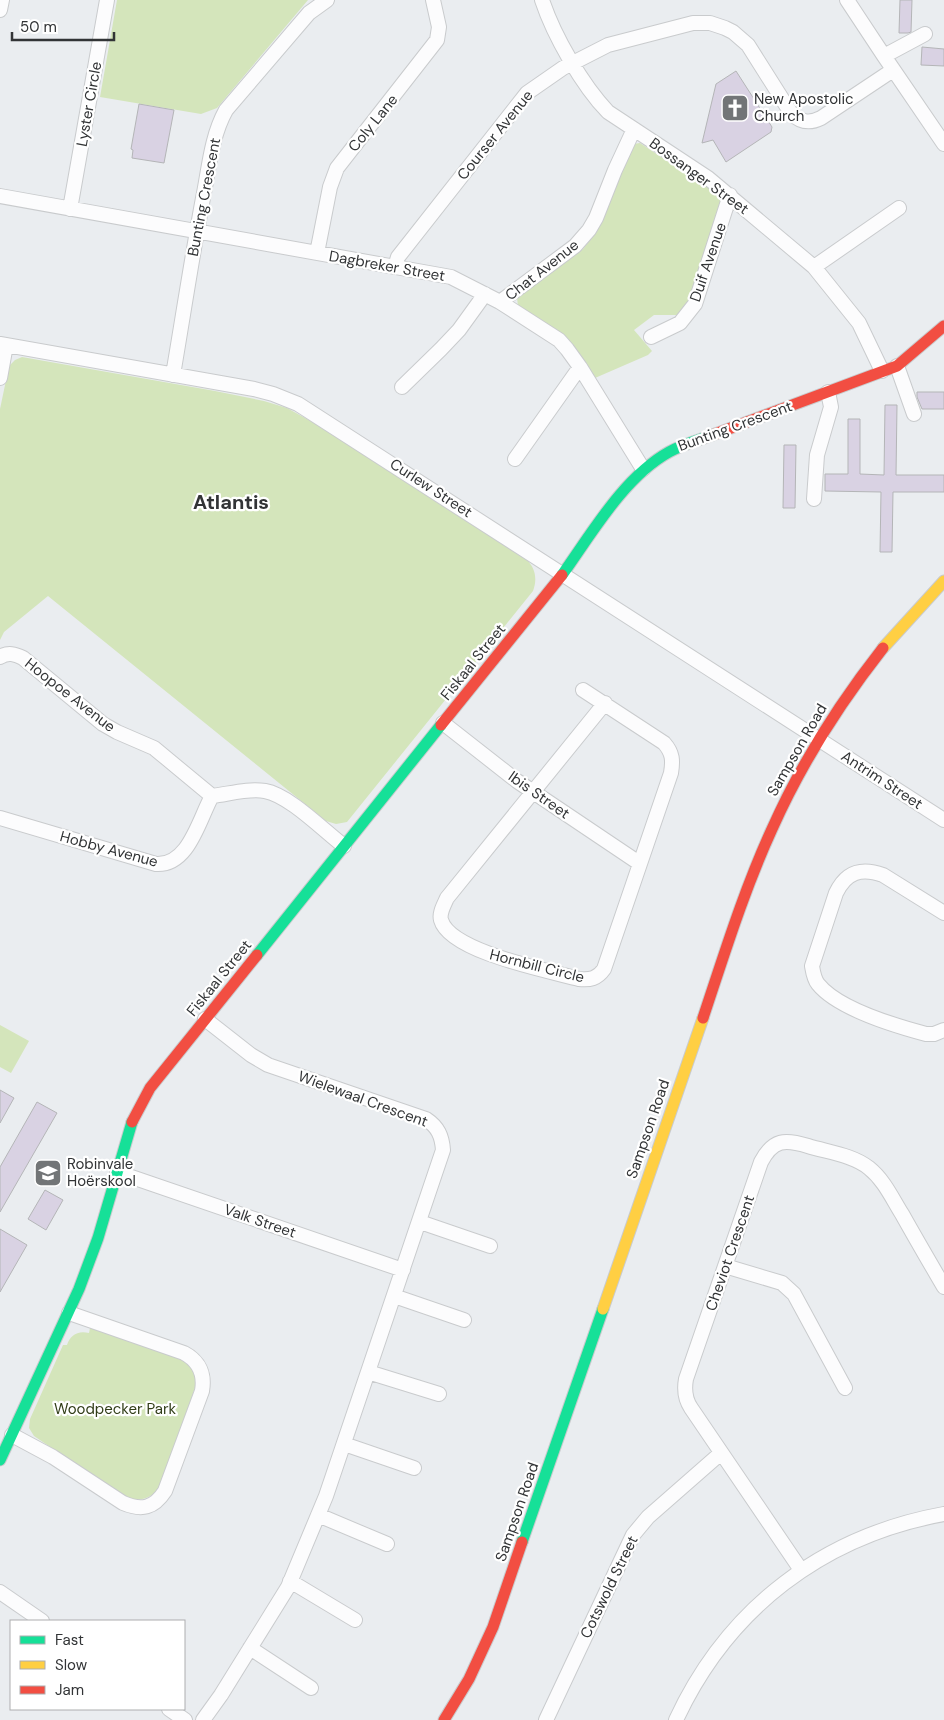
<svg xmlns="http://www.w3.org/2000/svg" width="944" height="1720" viewBox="0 0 944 1720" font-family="'DM Sans',sans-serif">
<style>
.green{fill:#d4e5bb}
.building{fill:#d9d2e3;stroke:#b4b5b7}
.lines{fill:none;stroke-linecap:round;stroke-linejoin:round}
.street-casing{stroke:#c9cbcd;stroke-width:16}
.fast-casing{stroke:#c9cbcd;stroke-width:13}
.slow-casing{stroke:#c9cbcd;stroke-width:13}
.jam-casing{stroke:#c9cbcd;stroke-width:13}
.street{stroke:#fcfcfd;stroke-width:14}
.fast{stroke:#16e098;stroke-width:11}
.slow{stroke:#ffcf43;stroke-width:11}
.jam{stroke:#f24e42;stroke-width:11}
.labels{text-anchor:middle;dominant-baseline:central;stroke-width:4.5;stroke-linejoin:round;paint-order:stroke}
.poi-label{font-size:15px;fill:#323436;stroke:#fff;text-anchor:start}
.street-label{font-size:15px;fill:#323436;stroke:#fff}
.park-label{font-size:15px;fill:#313d18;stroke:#fff}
.district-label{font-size:20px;font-weight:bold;fill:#323436;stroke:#fff}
</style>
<rect width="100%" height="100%" fill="#eaedf0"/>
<!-- green -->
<path class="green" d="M117,0H308L217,108L201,114L100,97Z
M640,143L722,197L691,301L681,313L677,315H654L634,330L652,351L648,355L595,378L518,307L517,297L519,294L583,249L594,235L629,149L633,144Z
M22,357L215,391L264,401L287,408L316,424L528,561C536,570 537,580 533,591L347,822L336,824L326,821L48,596L4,632L0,640V409L9,366L15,360Z
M0,1025L29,1041L11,1073L0,1067Z
M90,1328L184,1360C193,1367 195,1374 196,1385L160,1488C149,1499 142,1501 127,1499L34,1436L29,1428L30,1419L63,1345H67C70,1335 78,1330 89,1333Z"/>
<!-- building -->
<path class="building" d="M900,0H912L911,32L908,33H899Z
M922,47L944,49V66L921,65Z
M736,71L772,127L771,132L726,162L713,140L702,143L716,84Z
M139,104L174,110L164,163L132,158L133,150L131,149Z
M917,392H944V409H922L917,397Z
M885,405H897L896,475H944V492H893L892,552H880L881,492L825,491V474H848V419H860V474L884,475Z
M784,445H796L795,508H783Z
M0,1090L14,1098L0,1123Z
M37,1102L57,1113L0,1212V1167Z
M45,1190L63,1200L46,1230L28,1219Z
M0,1229L27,1245L0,1292Z"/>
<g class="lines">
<!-- street casing -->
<g class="street-casing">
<path id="street" d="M542,0C554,36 582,85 608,112L708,178L814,267L859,323L882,371
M847,0L884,56L944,144
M0,10L2,0
M884,56L925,34
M0,196L451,277L500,302L559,340L567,349L580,367L643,469
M70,209L107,0
M317,253L330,187L337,168L437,40L439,27L433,0
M395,267L398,257L527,93L563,68L608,45L693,23H710L725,28L733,32L748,45L791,113C800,122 809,124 821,118L893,70
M814,267L899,208
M500,302L575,246L589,230L596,218L615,170L634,129
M651,337L680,323L695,304L730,195
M0,344L254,389L273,394L298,404L944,820
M897,366L914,414
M173,375C183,316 192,257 203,198C209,169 211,137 226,110L309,13L327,0
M0,378L6,345
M402,387L441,349L459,330L485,294
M515,459L580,367
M814,499L817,455L831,407L828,392
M0,657C8,652 15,654 23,658L103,724L117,732L154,748L212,796
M583,690L664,743C673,753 673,761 671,773L604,969C597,979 590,980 579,979C550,971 450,952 441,920C439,913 444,905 447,898L605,703
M443,723L517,781L639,863
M212,796C229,794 248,788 265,791C289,795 324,831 344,846
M0,818L156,864C189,866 199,819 212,796
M944,913L883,875C861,867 846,872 836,893L812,966C813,972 814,979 818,984C838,1009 896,1026 926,1034H934L944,1030
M117,1172L403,1270
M420,1222L490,1246
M725,1266L782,1283L794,1294L845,1388
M394,1296L464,1320
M368,1372L439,1394
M12,1435L53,1457L123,1503C142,1511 154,1508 165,1491L202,1391C205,1374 199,1361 184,1353L69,1313
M344,1444L414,1468
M318,1515L387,1544
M801,1570L691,1408C685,1399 684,1390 686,1379L761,1162C773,1139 785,1139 808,1146C827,1152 853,1155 869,1168C884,1180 892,1198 902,1214C916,1239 930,1263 944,1287
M290,1581L355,1620
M0,1592L42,1621
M250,1648L311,1688
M169,1709L185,1720
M203,1720L221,1695L288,1587L326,1496L443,1150C442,1136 438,1127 426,1119L268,1065L251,1055L205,1019
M546,1720L633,1535L648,1517L721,1453
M676,1720C728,1608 823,1536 944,1514"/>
</g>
<!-- fast casing -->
<g class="fast-casing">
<path id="fast" d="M562,575C592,533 624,477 669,452C683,444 700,440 715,434
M257,955L441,725
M0,1460L79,1289L98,1238L132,1122
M522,1542L603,1309"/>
</g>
<!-- slow casing -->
<g class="slow-casing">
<path id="slow" d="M883,648L944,581
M603,1309L703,1018"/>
</g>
<!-- jam casing -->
<g class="jam-casing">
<path id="jam" d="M715,434L897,366L944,326
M441,725L562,575
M703,1018C724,955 744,890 772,829C801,764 839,704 883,648
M132,1122L150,1088L257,955
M444,1720L469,1679L493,1627L522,1542"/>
</g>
<!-- street -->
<use href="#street" class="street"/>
<!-- fast -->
<use href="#fast" class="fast"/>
<!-- slow -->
<use href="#slow" class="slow"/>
<!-- jam -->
<use href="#jam" class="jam"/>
</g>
<!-- icons -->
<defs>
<g id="church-square" transform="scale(1.4375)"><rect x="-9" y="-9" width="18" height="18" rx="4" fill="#727577" stroke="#fff"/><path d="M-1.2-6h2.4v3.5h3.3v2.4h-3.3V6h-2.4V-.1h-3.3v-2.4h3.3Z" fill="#fff"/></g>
<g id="school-square" transform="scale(1.4375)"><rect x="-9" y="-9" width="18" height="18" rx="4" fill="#727577" stroke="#fff"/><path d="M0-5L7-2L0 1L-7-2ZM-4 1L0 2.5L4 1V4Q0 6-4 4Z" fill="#fff"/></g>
</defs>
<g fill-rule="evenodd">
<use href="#church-square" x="735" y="108"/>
<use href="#school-square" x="48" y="1173"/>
</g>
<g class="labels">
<!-- poi labels -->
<g class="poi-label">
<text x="754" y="99">New Apostolic<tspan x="754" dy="17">Church</tspan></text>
<text x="67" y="1164">Robinvale<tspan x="67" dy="17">Hoërskool</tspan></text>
</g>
<!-- street labels -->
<g class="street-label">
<text transform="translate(89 104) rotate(-80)">Lyster Circle</text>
<text transform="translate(373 123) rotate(-51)">Coly Lane</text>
<text transform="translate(495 135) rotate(-51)">Courser Avenue</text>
<text transform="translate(699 176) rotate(36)">Bossanger Street</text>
<text transform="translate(204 197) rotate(-79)">Bunting Crescent</text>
<text transform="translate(708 262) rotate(-71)">Duif Avenue</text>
<text transform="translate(387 266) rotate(10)">Dagbreker Street</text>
<text transform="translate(542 270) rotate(-38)">Chat Avenue</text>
<text transform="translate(735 426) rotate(-20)">Bunting Crescent</text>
<text transform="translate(431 488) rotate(33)">Curlew Street</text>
<text transform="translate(473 662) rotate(-51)">Fiskaal Street</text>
<text transform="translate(70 695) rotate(38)">Hoopoe Avenue</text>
<text transform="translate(797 750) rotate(-60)">Sampson Road</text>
<text transform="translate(882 780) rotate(33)">Antrim Street</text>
<text transform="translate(539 795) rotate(35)">Ibis Street</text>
<text transform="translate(109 849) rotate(15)">Hobby Avenue</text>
<text transform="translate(537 966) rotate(14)">Hornbill Circle</text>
<text transform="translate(219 978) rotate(-51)">Fiskaal Street</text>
<text transform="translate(363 1099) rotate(20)">Wielewaal Crescent</text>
<text transform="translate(648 1129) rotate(-71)">Sampson Road</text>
<text transform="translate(260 1221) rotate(19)">Valk Street</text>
<text transform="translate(730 1253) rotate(-71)">Cheviot Crescent</text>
<text transform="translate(517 1512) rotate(-71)">Sampson Road</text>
<text transform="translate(609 1587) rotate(-64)">Cotswold Street</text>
</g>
<!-- park labels -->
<g class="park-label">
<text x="115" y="1409">Woodpecker Park</text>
</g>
<!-- district labels -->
<g class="district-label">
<text x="231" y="502">Atlantis</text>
</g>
</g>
<!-- legend -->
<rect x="10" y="1620" width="175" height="90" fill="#ffffff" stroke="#adaeaf"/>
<rect x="20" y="1636" width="25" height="8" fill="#16e098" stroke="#adaeaf"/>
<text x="55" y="1645" font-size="15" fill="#323436">Fast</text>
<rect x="20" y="1661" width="25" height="8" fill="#ffcf43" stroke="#adaeaf"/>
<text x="55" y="1670" font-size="15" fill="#323436">Slow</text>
<rect x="20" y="1686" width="25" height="8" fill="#f24e42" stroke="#adaeaf"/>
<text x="55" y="1695" font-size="15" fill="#323436">Jam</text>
<!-- scale -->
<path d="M12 32v8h102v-8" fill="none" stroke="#323436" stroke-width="2.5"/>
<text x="20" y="32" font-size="15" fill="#323436" stroke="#ffffff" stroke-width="4" paint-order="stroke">50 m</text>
</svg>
